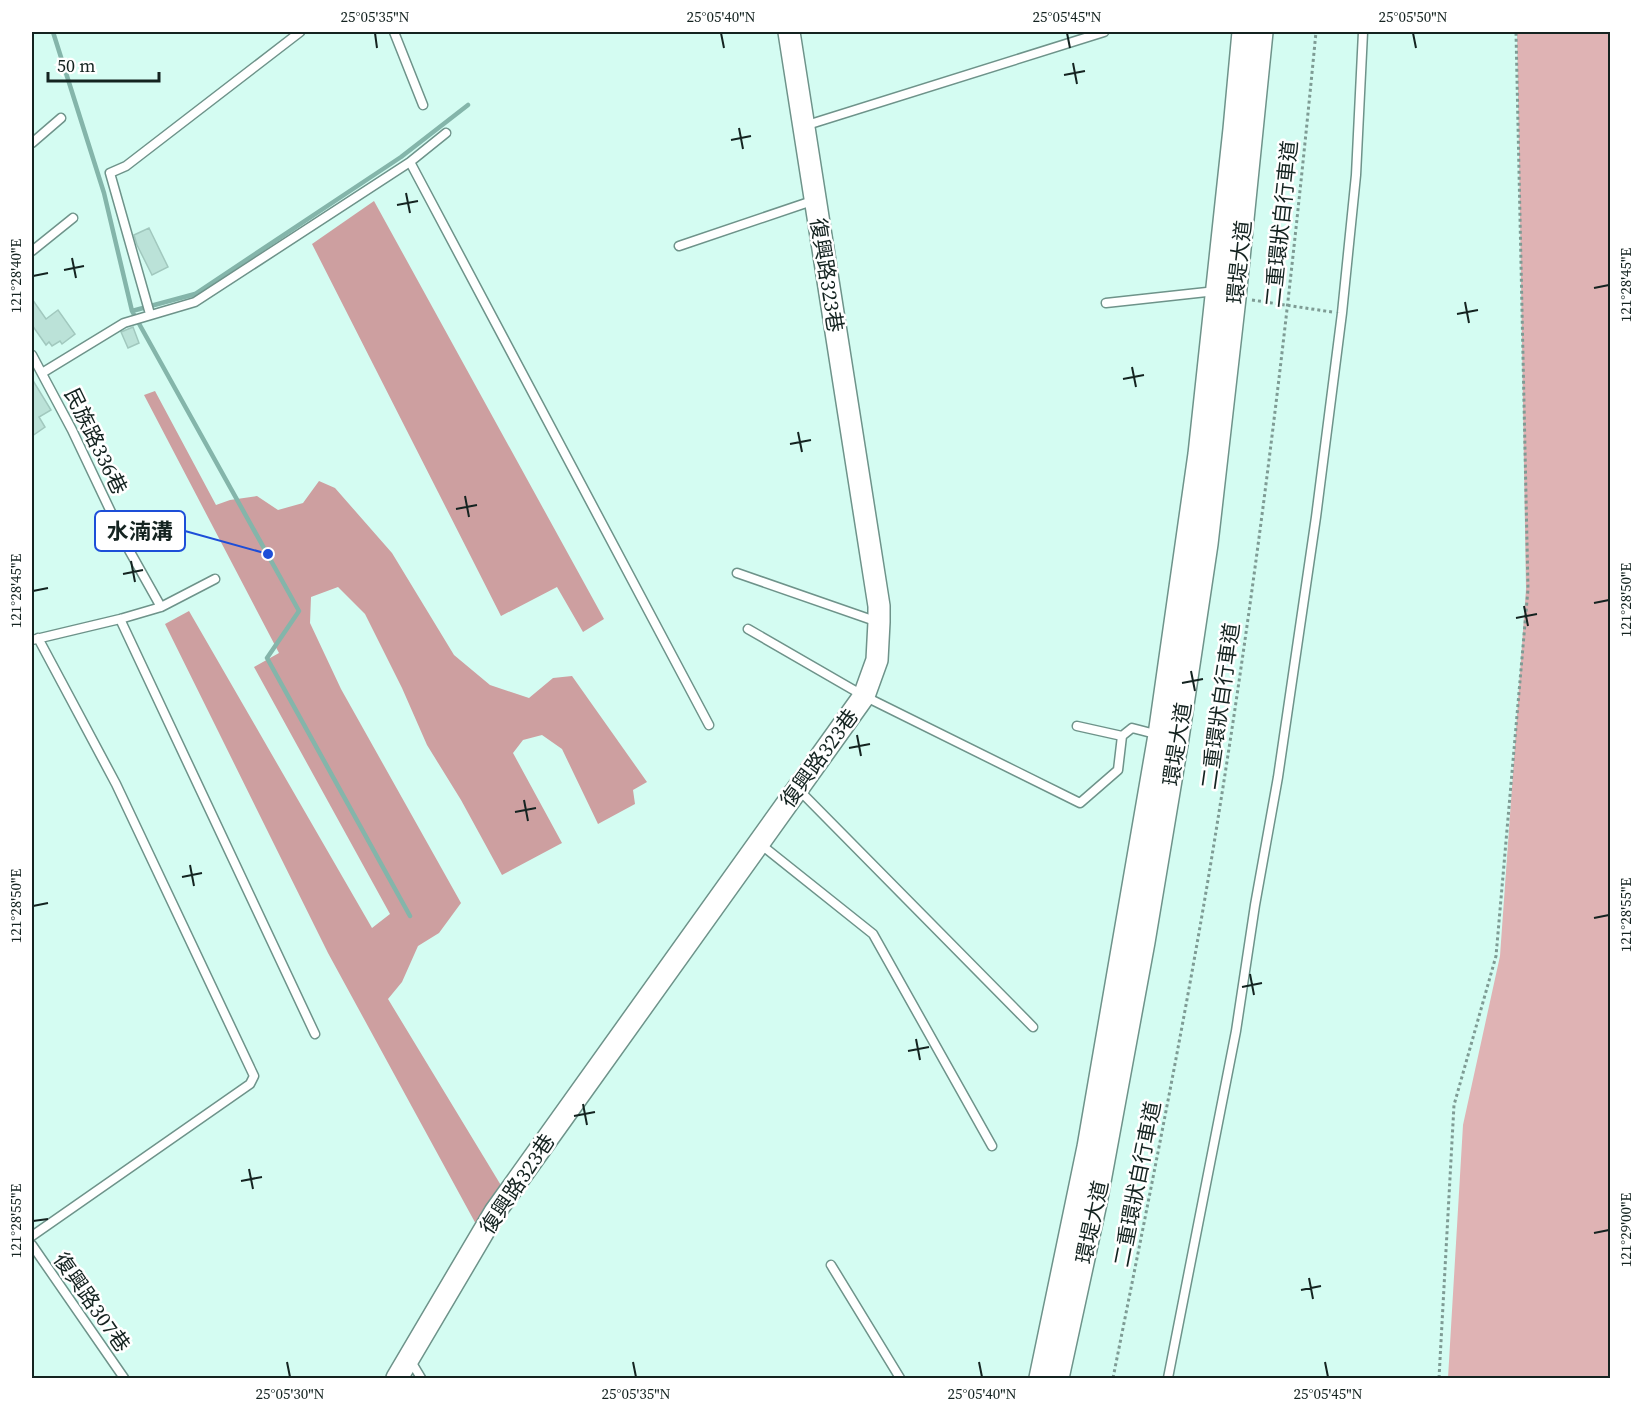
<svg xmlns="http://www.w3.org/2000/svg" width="1642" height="1410" viewBox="0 0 1642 1410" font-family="'Source Serif 4','Noto Sans TC',serif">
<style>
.green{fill:#dfb3b4}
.forest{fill:#cd9fa0}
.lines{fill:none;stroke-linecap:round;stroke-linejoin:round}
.stream{stroke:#84b5aa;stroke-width:4.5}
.building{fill:#bbe2d8;stroke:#a1c8be;stroke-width:1.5}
.service-casing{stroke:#6e938a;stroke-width:11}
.tertiary-casing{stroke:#6e938a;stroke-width:24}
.path{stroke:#7e9b94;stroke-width:3;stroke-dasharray:3 3;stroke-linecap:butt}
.service{stroke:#fff;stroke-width:8}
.tertiary{stroke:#fff;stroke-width:21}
.ticks{fill:none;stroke:#142320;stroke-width:2}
.labels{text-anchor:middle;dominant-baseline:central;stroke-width:5;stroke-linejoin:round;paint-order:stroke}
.street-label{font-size:21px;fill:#142320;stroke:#fff}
.leader{fill:none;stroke:#1d4ed8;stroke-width:2}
.callout-dot{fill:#1d4ed8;stroke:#fff;stroke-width:2}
.callout{fill:#fff;stroke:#1d4ed8;stroke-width:2}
.callout-label{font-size:22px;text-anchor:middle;font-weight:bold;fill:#142320}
.neatline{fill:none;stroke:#142320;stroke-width:2}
.ticks-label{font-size:15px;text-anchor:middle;fill:#142320}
</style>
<rect width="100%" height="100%" fill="#d4fcf2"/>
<!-- green -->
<path class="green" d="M1517,32H1610V1378H1448L1463,1125L1500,956L1526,589Z"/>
<!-- forest -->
<path class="forest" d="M374,201L604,619L583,632L557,587L501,616L312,244Z
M155,391L216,505L230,500L257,496L278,510L303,503L319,481L335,488L392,553L454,655L490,685L529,698L553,678L572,676L647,782L633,790L635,804L598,824L562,749L542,735L523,740L513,753L562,843L502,875L461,800L427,745L402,688L365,614L338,587L311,597L310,623L341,689L461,903L439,933L418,946L402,982L388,999L502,1187L477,1226L328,953L165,624L189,611L372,928L390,914L254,667L279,653L144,395Z"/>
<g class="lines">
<!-- stream -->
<path class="stream" d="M53,32L104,193L132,311L299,611L267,658L410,916
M132,311L195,294L401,157L468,105"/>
</g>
<!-- building -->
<path class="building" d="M149,228L168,267L152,275L137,245L134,235Z
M32,299L46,319L58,310L75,334L62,344L60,341L52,346L49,342L46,345L32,325Z
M133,327L139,343L128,348L121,332Z
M32,379L51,410L39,417L45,427L32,436Z"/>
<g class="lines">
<!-- service casing -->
<g class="service-casing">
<path id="service" d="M394,32L423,105
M804,126L1104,32
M32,143L61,118
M410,162L709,725
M679,246L815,200
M32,251L73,218
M1106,303L1216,291
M150,314L110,173L126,166L300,32
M32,355L72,430L129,550L161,607
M42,373L124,323L195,302L410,162L446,133
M737,573L878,622
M120,619L315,1034
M748,629L864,696L1080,803L1118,770L1122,736L1132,728L1159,735
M32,640L120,619L161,607L215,579
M1077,726L1122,736
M798,789L1033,1027
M759,843L873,934L992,1146
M32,1236L250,1084L254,1076L116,784L38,638
M32,1245L124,1378
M831,1265L900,1378
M409,1358L421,1378
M1168,1378L1236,1031L1255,905L1278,777L1316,517L1342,313L1356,175L1363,32"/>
</g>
<!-- tertiary casing -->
<g class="tertiary-casing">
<path id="tertiary" d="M397,1378L495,1212L864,696L877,660L879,622V606L789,32
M1040,1378L1088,1147L1159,735L1199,454L1234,129L1243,32
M1058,1378L1096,1203L1144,942L1178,738L1207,544L1235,298L1262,32"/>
</g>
<!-- path -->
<path class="path" d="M1252,300L1332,312
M1113,1378C1151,1188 1190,998 1220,806C1261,549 1291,291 1316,32
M1439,1378L1454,1105L1496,956L1528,589L1516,32"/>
<!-- service -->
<use href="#service" class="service"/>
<!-- tertiary -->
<use href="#tertiary" class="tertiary"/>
</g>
<!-- ticks -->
<path class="ticks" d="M375,33L377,48M721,33L724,48M1067,33L1070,48M1413,33L1416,48M1073,63L1077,84M1064,75L1085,71M739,128L743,149M731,140L751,136M406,193L410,213M397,205L418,201M72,258L76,278M64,270L84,266M33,276L48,273M1594,288L1609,285M1465,302L1469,323M1457,314L1478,310M1132,367L1136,387M1123,379L1144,375M798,432L802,452M790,444L811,440M465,496L469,517M456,509L477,505M131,561L135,582M123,574L143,570M33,591L48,588M1594,603L1609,600M1524,606L1528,626M1516,618L1537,614M1191,671L1195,691M1182,683L1203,679M857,735L861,756M849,748L870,744M524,800L528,821M515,812L536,808M190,865L194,886M182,877L202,873M33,906L48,903M1594,918L1609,915M1250,974L1254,995M1242,987L1262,983M916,1039L920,1060M908,1051L929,1047M583,1104L587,1125M574,1116L595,1112M249,1169L253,1189M241,1181L262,1177M33,1221L48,1219M1594,1233L1609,1230M1309,1278L1313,1299M1301,1290L1321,1286M287,1362L290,1377M633,1362L636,1377M979,1362L982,1377M1325,1362L1328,1377"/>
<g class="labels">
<!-- street labels -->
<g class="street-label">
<text transform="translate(1281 224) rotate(-84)">二重環狀自行車道</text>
<text transform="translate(1239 262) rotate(-84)">環堤大道</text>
<text transform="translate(827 275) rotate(81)">復興路323巷</text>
<text transform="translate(96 441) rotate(64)">民族路336巷</text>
<text transform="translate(1220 706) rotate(-82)">二重環狀自行車道</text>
<text transform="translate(1177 744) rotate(-81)">環堤大道</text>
<text transform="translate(819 758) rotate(-54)">復興路323巷</text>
<text transform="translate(517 1184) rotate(-56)">復興路323巷</text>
<text transform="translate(1137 1184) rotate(-79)">二重環狀自行車道</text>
<text transform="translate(1092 1222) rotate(-78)">環堤大道</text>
<text transform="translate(92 1302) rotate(55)">復興路307巷</text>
</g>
</g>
<!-- callouts -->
<path class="leader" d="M268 554L185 531"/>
<circle class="callout-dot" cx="268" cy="554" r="6"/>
<rect class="callout" x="95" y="511" width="90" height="40" rx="6"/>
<g class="callout-label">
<text x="140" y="539">水湳溝</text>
</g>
<!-- border -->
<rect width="1642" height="1410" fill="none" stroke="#ffffff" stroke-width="66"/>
<!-- scale -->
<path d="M48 72v9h111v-9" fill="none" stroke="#142320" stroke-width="3"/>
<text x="57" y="72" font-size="18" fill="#142320" stroke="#ffffff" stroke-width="4.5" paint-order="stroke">50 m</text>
<rect x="33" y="33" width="1576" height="1344" class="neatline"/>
<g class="ticks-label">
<text x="375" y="22">25°05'35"N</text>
<text x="721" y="22">25°05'40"N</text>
<text x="1067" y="22">25°05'45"N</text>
<text x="1413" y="22">25°05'50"N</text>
<text transform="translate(16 276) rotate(-90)" y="5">121°28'40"E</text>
<text transform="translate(1626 285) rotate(-90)" y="5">121°28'45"E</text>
<text transform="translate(16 591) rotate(-90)" y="5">121°28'45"E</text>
<text transform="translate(1626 600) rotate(-90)" y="5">121°28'50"E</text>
<text transform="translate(16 906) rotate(-90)" y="5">121°28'50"E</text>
<text transform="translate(1626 915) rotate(-90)" y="5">121°28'55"E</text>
<text transform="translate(16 1221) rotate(-90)" y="5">121°28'55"E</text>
<text transform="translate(1626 1230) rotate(-90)" y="5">121°29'00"E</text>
<text x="290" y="1399">25°05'30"N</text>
<text x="636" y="1399">25°05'35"N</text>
<text x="982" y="1399">25°05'40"N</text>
<text x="1328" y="1399">25°05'45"N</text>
</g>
</svg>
